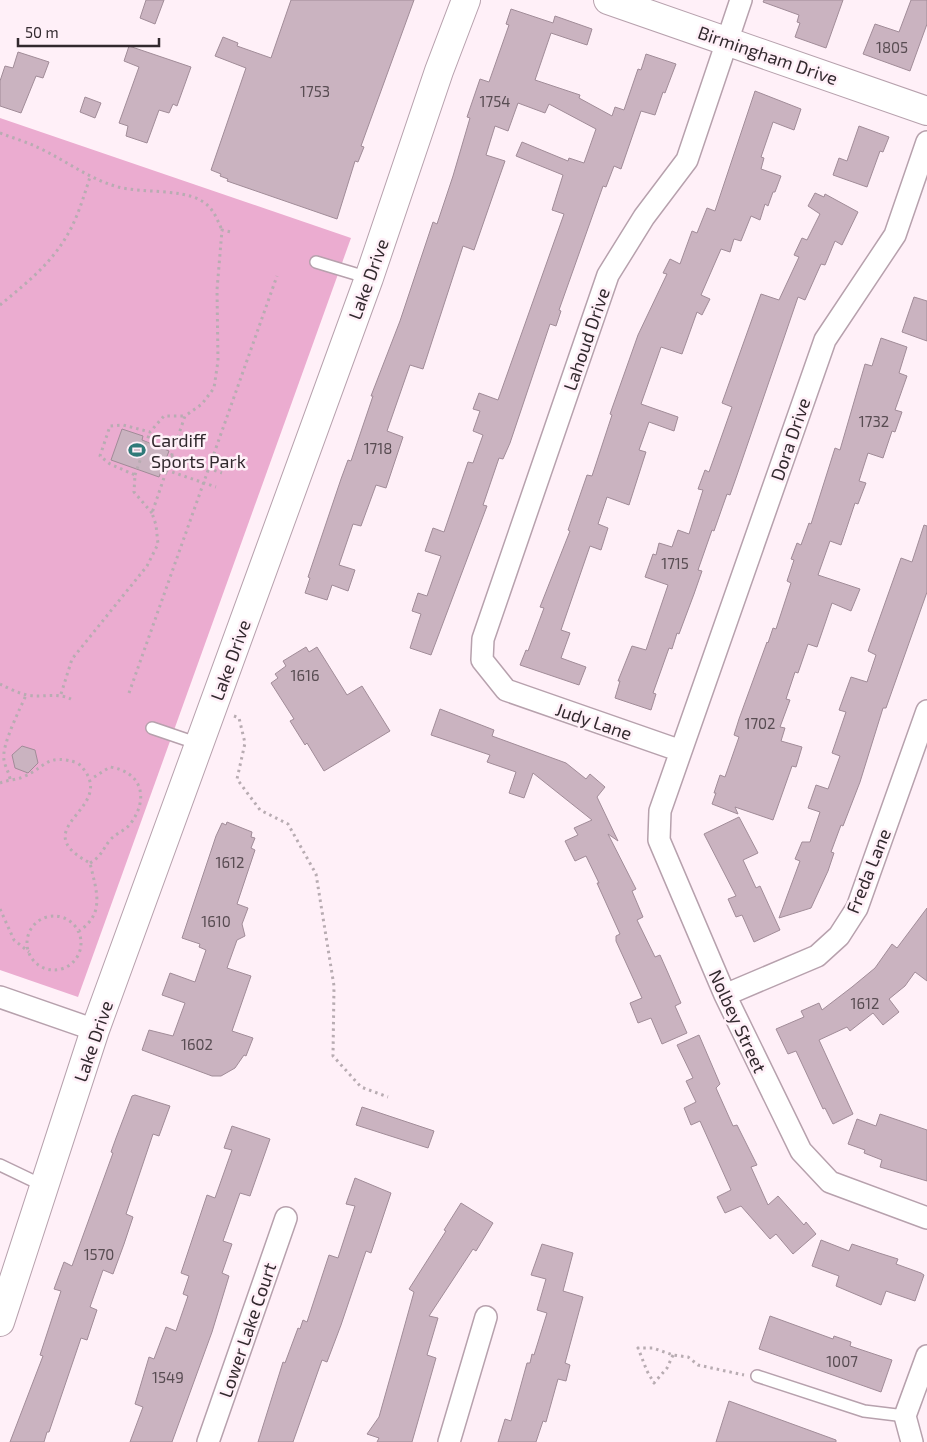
<svg xmlns="http://www.w3.org/2000/svg" width="927" height="1442" viewBox="0 0 927 1442" font-family="'Exo 2',sans-serif">
<style>
.green{fill:#ebacd0}
.building{fill:#cab3c0;stroke:#a18c98}
.lines{fill:none;stroke-linecap:round;stroke-linejoin:round}
.service-casing{stroke:#b7a1ad;stroke-width:14}
.minor-casing{stroke:#b7a1ad;stroke-width:24}
.secondary-casing{stroke:#b7a1ad;stroke-width:30}
.path{stroke:#b8acb2;stroke-width:3;stroke-dasharray:2.5 4;stroke-linecap:butt}
.service{stroke:#fff;stroke-width:11}
.minor{stroke:#fff;stroke-width:21}
.secondary{stroke:#fff;stroke-width:28}
.labels{text-anchor:middle;dominant-baseline:central;stroke-width:5;stroke-linejoin:round;paint-order:stroke}
.number-label{font-size:15px;fill:#584c52}
.street-label{font-size:18px;fill:#32292e;stroke:#fff0f8}
.poi-label{font-size:18px;fill:#32292e;stroke:#fff0f8;text-anchor:start}
</style>
<rect width="100%" height="100%" fill="#fff0f8"/>
<!-- green -->
<path class="green" d="M0,118L351,238L78,997L0,970Z"/>
<!-- building -->
<path class="building" d="M146,0H164L155,24L140,18Z
M291,0H414L361,146L364,147L358,162L355,161L337,219L227,181L228,179L220,176L221,174L211,170L246,68L215,56L223,37L238,43L237,46L271,58Z
M764,0H843L826,48L795,37L800,23L797,22L799,15L763,2Z
M911,0H927V24L910,71L863,54L875,24L899,32Z
M511,9L553,23L555,16L592,29L587,45L551,33L535,80L580,95L579,98L612,116L615,107L624,110L638,69L641,70L646,54L676,64L665,93L663,92L655,115L641,111L621,169L614,166L606,187L603,186L559,310L561,311L556,326L550,324L510,443L503,459L499,458L483,505L487,506L431,655L410,648L421,614L412,611L418,593L427,596L441,556L425,551L433,528L444,532L468,462L473,463L483,435L473,431L480,411L473,409L479,393L498,400L564,214L552,210L563,175L516,156L522,142L568,161L569,158L584,163L596,129L549,104L545,113L518,103L508,131L495,126L486,155L505,161L499,178L474,250L463,246L423,369L410,365L387,431L403,437L386,488L376,485L361,526L353,524L339,565L355,570L348,591L332,585L327,600L305,593L310,578L308,577L341,479L348,460L351,461L373,396H371L400,321L433,222L437,224L453,176L470,118L467,117L480,79L489,82L509,25L506,24Z
M129,46L191,67L177,106L173,104L169,113L159,110L147,143L126,136L128,126L119,123L139,67L124,61Z
M18,52L49,62L43,78L36,76L21,113L0,106V81L5,66L13,68Z
M755,91L801,109L794,130L773,122L761,157L764,158L761,169L781,176L775,192H773L768,206L765,204L760,220L751,216L741,241L734,239L730,252L721,249L701,295L710,299L702,315L697,312L682,354L661,347L641,404L678,417L674,431L649,422L639,450L646,452L629,505L607,497L598,524L608,528L601,550L590,546L561,630L570,633L561,658L586,667L579,685L520,665L526,650L528,651L544,608L540,607L570,531L568,530L587,475L592,476L612,415L610,414L638,335L667,274L663,273L670,259L680,264L692,231L697,233L707,208L715,211Z
M85,97L101,103L95,118L80,112Z
M859,126L889,137L883,152L880,151L867,187L833,175L839,158L847,161Z
M815,193L824,197L825,194L858,212L842,245L835,241L825,265L821,264L805,300L798,297L737,475L730,495L727,494L714,531L712,530L698,570L702,571L694,594L679,634L677,633L672,649L669,648L653,693L656,694L651,710L615,698L620,681H618L632,646L646,650L668,585L645,577L653,554L656,555L659,543L672,547L678,530L689,534L703,490L698,489L705,470L709,472L732,407L722,403L761,294L779,300L799,257L794,255L802,238L807,240L820,214L808,206Z
M914,297L927,301V341L902,332Z
M881,338L907,347L899,373L907,376L895,410L902,412L895,432L892,431L883,458L868,453L859,481L866,483L858,504L855,503L841,545L830,541L818,575L860,589L851,611L832,603L817,647L808,644L798,673L795,672L786,699L790,700L780,727L785,728L781,741L802,747L796,767L792,766L773,820L735,807L738,814L712,804L716,793H714L720,775L725,777L739,737L734,735L739,719L767,642L768,643L773,628L776,629L791,583L787,581L794,560L791,559L797,543L801,545L809,523L811,524L835,448L840,450L865,364L872,366Z
M122,429L143,436L142,440L169,451L159,477L111,460Z
M924,525L927,526V592L886,708H883L860,782L843,826L841,825L831,852L834,853L828,871L811,908L779,918L800,861L795,859L802,842H810L820,812L808,808L816,785L828,789L840,756L832,753L846,712L839,710L851,677L867,682L876,655L868,651L901,558L912,562Z
M306,647L309,652L317,647L347,695L362,686L390,731L324,771L307,743L305,745L290,721L294,719L271,683L278,678L275,674L286,666L283,661Z
M440,709L494,730L492,736L566,763L586,779L590,774L605,787L597,797L618,841L608,834L636,889L632,891L643,917L637,920L655,957L660,955L668,973L681,1003L675,1006L687,1033L662,1044L651,1018L638,1023L630,1003L642,998L616,941V936L620,934L597,883H599L586,856L575,861L565,841L578,835L574,828L592,820L533,773L524,798L509,793L516,772L487,762L490,755L431,735Z
M22,746L35,750L38,763L28,773L15,768L12,755Z
M739,817L758,853L743,860L756,888L760,886L780,930L754,942L742,915L736,917L728,899L736,896L704,834Z
M227,822L252,832L251,837L255,838L251,848L255,850L237,904L248,908L242,924L245,936L237,940L227,968L251,976L232,1031L253,1038L246,1056L244,1055L235,1068L221,1076H212L142,1050L149,1030L173,1036L185,1003L162,995L170,973L195,982L206,950L199,947L200,944L182,938L216,836L222,823L226,825Z
M927,908V981L915,972L905,986L889,999L899,1012L883,1025L873,1013L850,1031L847,1027L819,1040L853,1114L833,1124L825,1108L823,1109L796,1051L788,1054L776,1029L804,1017L801,1011L819,1003L822,1010L852,987L875,968L892,944L897,948Z
M699,1035L720,1084L716,1088L733,1126L737,1125L757,1165L751,1167L768,1205L778,1196L804,1225L806,1222L816,1234L793,1254L776,1234L770,1239L741,1206L725,1213L717,1197L731,1190L700,1121L691,1125L684,1108L696,1102L686,1081L693,1078L677,1045Z
M135,1095L170,1106L159,1136L153,1134L126,1214L133,1217L124,1244L113,1274L103,1270L90,1307L97,1310L87,1340L81,1338L49,1432H47L44,1442H10L43,1356L40,1355L61,1291L54,1289L64,1262L72,1266L113,1153L111,1152L116,1138L132,1096Z
M362,1107L434,1131L428,1148L356,1125Z
M880,1114L927,1130V1181L880,1167L882,1160L864,1153L865,1150L848,1144L857,1119L876,1126Z
M232,1126L270,1139L250,1196L240,1193L223,1241L232,1244L222,1273L229,1276L212,1332L172,1442H130L143,1407L135,1404L149,1357L154,1359L166,1327L176,1331L188,1296L183,1294L189,1276L181,1273L207,1195L215,1198L232,1150L224,1148Z
M355,1178L391,1193L371,1253L366,1251L341,1325L327,1362L322,1360L293,1442H258L283,1362L285,1363L298,1328L300,1329L303,1320L307,1322L329,1255L338,1258L355,1206L346,1204Z
M461,1203L493,1223L476,1251L473,1249L429,1316L438,1318L427,1355L436,1358L412,1442H377L379,1438L367,1434L379,1417L392,1371L414,1292L409,1289L446,1231L444,1230Z
M821,1240L849,1251L852,1244L879,1253L898,1259L896,1264L921,1273L924,1275L915,1301L886,1291L881,1305L836,1286L839,1276L812,1266Z
M542,1244L573,1253L563,1291L583,1297L565,1363L570,1365L566,1381L558,1379L546,1422L543,1421L536,1442H498L505,1419L511,1421L527,1363H530L532,1354L534,1355L547,1313L537,1310L546,1279L531,1275Z
M770,1316L833,1339L834,1336L851,1342L850,1346L892,1360L881,1392L759,1349Z
M729,1401L836,1440V1442H716Z"/>
<g class="lines">
<!-- service casing -->
<g class="service-casing">
<path id="service" d="M316,262L369,278
M152,728L199,744
M0,1165L44,1186
M757,1376L864,1411L905,1416"/>
</g>
<!-- minor casing -->
<g class="minor-casing">
<path id="minor" d="M927,142L895,235L825,340L660,811L659,840L725,995L801,1151L830,1182L927,1218
M681,751L506,690L482,660L483,639L608,275L644,217L687,160L741,0
M725,995L817,956L839,936L857,908L927,711
M0,997L95,1030
M208,1442L286,1218
M449,1442L486,1317
M912,1442L905,1416L927,1356"/>
</g>
<!-- secondary casing -->
<g class="secondary-casing">
<path id="secondary" d="M608,0L927,111
M0,1322L95,1030L369,278L439,71L466,0"/>
</g>
<!-- path -->
<path class="path" d="M0,133C13,138 27,142 39,148C67,161 87,178 118,187C142,193 180,189 200,200C213,207 216,217 222,230
M0,305C23,286 47,267 63,242C76,223 83,199 90,177
M171,456L222,473
M166,470L216,487
M135,475L150,432
M152,513L134,492L135,475L110,464L100,456L110,426L123,425L150,432L164,416H185
M0,684C8,688 18,693 27,695C42,698 56,692 71,699
M129,693L277,276
M61,694L72,659L147,566L158,544L156,525L152,513L185,416L202,404L214,388L218,361L217,290L222,230L231,232
M234,716L239,718L245,743L237,779L260,810L288,824L316,874L334,986L333,1056L361,1087L388,1097
M10,779C9,772 5,767 4,760C1,746 20,709 26,695
M0,783C7,780 16,780 23,777C48,766 46,753 78,763C125,808 20,826 90,863C96,890 106,913 79,931
M90,863C102,856 102,850 110,840C116,833 125,831 131,823C149,798 142,772 110,767L91,779
M0,909L14,940L29,952
M27 943a27 27 0 1 1 54 0a27 27 0 1 1-54 0Z
M673,1355L667,1368L654,1383L647,1371L638,1348H653L673,1355L688,1357L698,1365L744,1375"/>
<!-- service -->
<use href="#service" class="service"/>
<!-- minor -->
<use href="#minor" class="minor"/>
<!-- secondary -->
<use href="#secondary" class="secondary"/>
</g>
<!-- icons -->
<defs>
<g id="stadium-bare" transform="scale(1.35)"><path d="M0-5a6.5 5 0 1 0 0 10a6.5 5 0 1 0 0-10ZM-3.5-1.8h7v3.6h-7Z" fill="#317a79" stroke="#fff0f8" stroke-width="2.5" paint-order="stroke"/></g>
</defs>
<g fill-rule="evenodd">
<use href="#stadium-bare" x="137" y="450"/>
</g>
<g class="labels">
<!-- number labels -->
<g class="number-label">
<text x="892" y="47">1805</text>
<text x="315" y="91">1753</text>
<text x="495" y="101">1754</text>
<text x="874" y="421">1732</text>
<text x="378" y="448">1718</text>
<text x="675" y="563">1715</text>
<text x="305" y="675">1616</text>
<text x="760" y="723">1702</text>
<text x="230" y="862">1612</text>
<text x="216" y="921">1610</text>
<text x="865" y="1003">1612</text>
<text x="197" y="1044">1602</text>
<text x="99" y="1254">1570</text>
<text x="842" y="1361">1007</text>
<text x="168" y="1377">1549</text>
</g>
<!-- street labels -->
<g class="street-label">
<text transform="translate(768 55) rotate(19)">Birmingham Drive</text>
<text transform="translate(368 279) rotate(-70)">Lake Drive</text>
<text transform="translate(586 339) rotate(-71)">Lahoud Drive</text>
<text transform="translate(790 439) rotate(-71)">Dora Drive</text>
<text transform="translate(230 660) rotate(-70)">Lake Drive</text>
<text transform="translate(594 721) rotate(19)">Judy Lane</text>
<text transform="translate(868 871) rotate(-68)">Freda Lane</text>
<text transform="translate(738 1021) rotate(65)">Nolbey Street</text>
<text transform="translate(93 1041) rotate(-71)">Lake Drive</text>
<text transform="translate(247 1330) rotate(-71)">Lower Lake Court</text>
</g>
<!-- poi labels -->
<g class="poi-label">
<text x="151" y="440">Cardiff<tspan x="151" dy="21">Sports Park</tspan></text>
</g>
</g>
<!-- scale -->
<path d="M18 38v8h141v-8" fill="none" stroke="#32292e" stroke-width="2.5"/>
<text x="25" y="38" font-size="15" fill="#32292e" stroke="#fff0f8" stroke-width="4" paint-order="stroke">50 m</text>
</svg>
